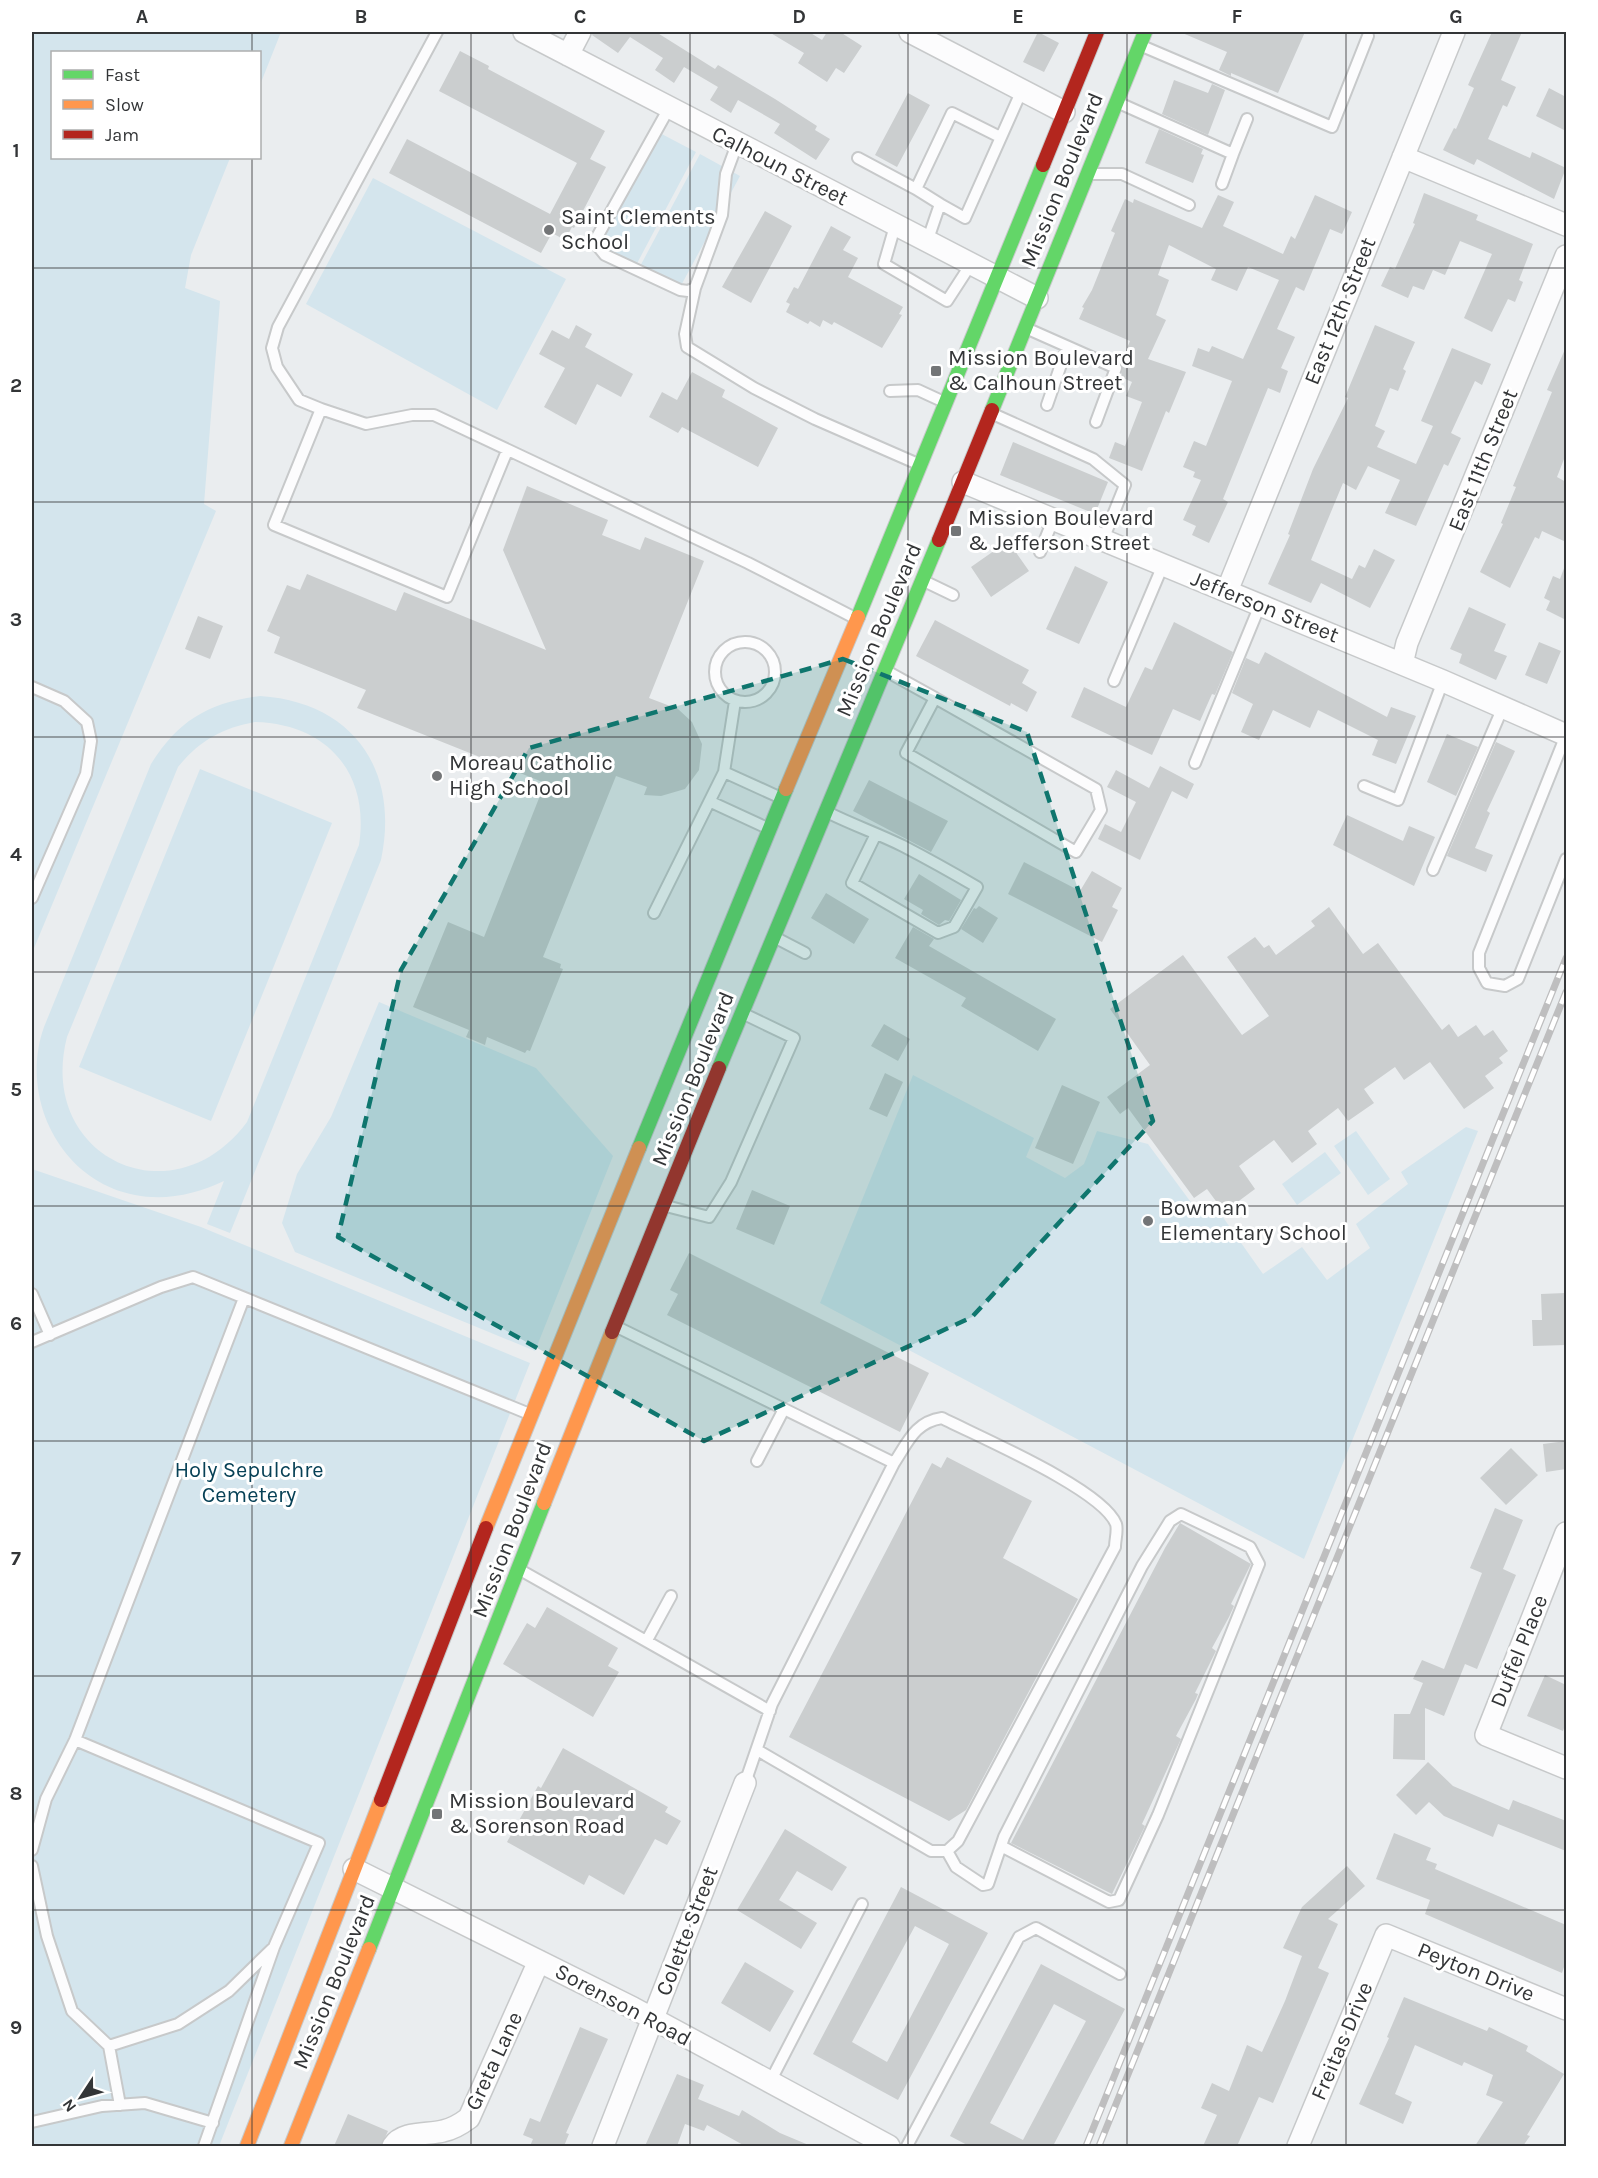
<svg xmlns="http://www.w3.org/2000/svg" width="1598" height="2178" viewBox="0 0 1598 2178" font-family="Karla,sans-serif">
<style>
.green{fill:#d4e5ed;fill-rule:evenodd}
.building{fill:#cbcecf;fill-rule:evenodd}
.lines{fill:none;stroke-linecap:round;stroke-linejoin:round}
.lane-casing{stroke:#c7c9ca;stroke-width:14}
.street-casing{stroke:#c7c9ca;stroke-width:24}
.fast-casing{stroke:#c7c9ca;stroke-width:16}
.slow-casing{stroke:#c7c9ca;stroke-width:16}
.jam-casing{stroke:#c7c9ca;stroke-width:16}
.lane{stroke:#fcfcfd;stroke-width:10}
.street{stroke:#fcfcfd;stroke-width:21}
.fast{stroke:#63d668;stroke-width:14}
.slow{stroke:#ff974d;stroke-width:14}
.jam{stroke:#b3261e;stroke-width:14}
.rail-casing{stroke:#bebebf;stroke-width:7}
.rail{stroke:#fff;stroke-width:4.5;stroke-dasharray:14;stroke-linecap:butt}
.marked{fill:#0f766e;fill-opacity:0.2;stroke:#0f766e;stroke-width:4.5;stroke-dasharray:12 8;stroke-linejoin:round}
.grid{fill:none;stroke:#333537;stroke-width:1.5;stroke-opacity:0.55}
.poi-dot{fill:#737577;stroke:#fff;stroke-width:2}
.labels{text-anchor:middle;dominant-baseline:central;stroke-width:6;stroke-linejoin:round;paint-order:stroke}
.street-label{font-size:22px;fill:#333537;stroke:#fff}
.poi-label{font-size:22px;fill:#333537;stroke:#fff;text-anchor:start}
.park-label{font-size:22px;fill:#074156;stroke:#fff}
.neatline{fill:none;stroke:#333537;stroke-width:2}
.grid-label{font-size:20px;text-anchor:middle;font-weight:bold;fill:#333537}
</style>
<rect width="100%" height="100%" fill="#eaedef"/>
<!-- green -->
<path class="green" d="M32,32H281L260,85V52H52V158H230L191,255L185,288L220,301L204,504L216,511L32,953Z
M656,131L696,152L633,271L594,249Z
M700,154L740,176L677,293L637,272Z
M373,178L566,279L497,410L306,304Z
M260,696C353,702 400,770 381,860L230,1233L207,1224L224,1181C196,1194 166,1201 135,1195C60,1181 19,1097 44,1027L151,764C179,720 208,703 260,696ZM255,722C328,724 370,774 359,845L247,1122C173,1222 36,1157 67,1037L178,767C199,741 222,728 255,722Z
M200,769L332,823L211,1121L79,1067Z
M379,1002L536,1068L613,1156L535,1351L295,1252L282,1223L297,1174L331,1117Z
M913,1075L1034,1138L1026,1157L1065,1178L1084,1164L1097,1131L1148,1144L1201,1216L1215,1206L1263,1274L1302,1247L1327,1280L1370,1248L1356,1224L1408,1184L1401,1172L1466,1127L1478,1131L1304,1559L820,1303Z
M1356,1131L1390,1179L1368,1195L1334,1146Z
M1325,1152L1341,1173L1297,1205L1282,1184Z
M32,1169L201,1227L530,1363L219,2146H32Z"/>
<!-- building -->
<path class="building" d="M593,32H656L715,69L718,65L775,99L817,126L815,130L830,139L816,160L774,133L780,124L738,100L731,113L710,100L718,87L684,67L674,83L655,70L663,58L630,37L618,53L592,35Z
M769,32H809L822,40L827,32H840L862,46L844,73L836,68L827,82L798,63L804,53Z
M1038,32L1059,43L1044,72L1023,62Z
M1180,32H1305L1278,93L1231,73V76L1219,70L1227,52Z
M1492,32H1522L1501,80L1516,87L1507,107L1503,105L1488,139L1530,158L1532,152L1566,168L1554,199L1477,159L1474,165L1443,150L1454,128L1456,129L1474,88L1468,85Z
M460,51L489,66L488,69L605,131L590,159L606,167L574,228L572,227L565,240L552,233L541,253L389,173L407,139L550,214L577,163L439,91Z
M1174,80L1208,93L1212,84L1225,90L1208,135L1162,114Z
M1549,88L1566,97V131L1536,116Z
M908,93L930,105L897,167L875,155Z
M1159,129L1203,149L1201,154L1204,155L1193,183L1145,163Z
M1424,193L1478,215L1476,220L1533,244L1519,280L1523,282L1515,302L1508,299L1492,332L1464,318L1492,254L1460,241L1445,275L1433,270L1424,290L1413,286L1408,298L1381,286L1390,267L1395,269L1415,224L1413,223Z
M1218,195L1234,202L1223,226L1283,254L1291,236L1295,239L1315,195L1352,212L1342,234L1330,229L1304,291L1296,287L1277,329L1295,337L1281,368L1288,371L1280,393L1268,388L1223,499L1228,502L1209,543L1192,535L1196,526L1183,520L1201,480L1193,477L1195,472L1183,467L1194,441L1206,446L1232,381L1192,366L1198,348L1209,352L1212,346L1243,359L1279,280L1248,267L1237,291L1211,280L1216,269L1169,245L1158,275L1169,280L1156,315L1166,320L1148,359L1186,372L1169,413L1166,411L1142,471L1109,458L1115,442L1125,446L1142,402L1126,396L1132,382L1121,377L1123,367L1121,363L1130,341L1079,319L1084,308L1082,307L1092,290L1115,233L1111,231L1125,199L1133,203L1134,199L1202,228Z
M765,211L792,226L751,303L722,287Z
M831,226L851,237L843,250L858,258L848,277L903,307L899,314L902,315L882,348L834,322L832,325L823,320L820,327L810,321L808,324L786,312L790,304L786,302L794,287L798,289Z
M576,325L592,334L585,347L633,374L621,397L597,384L576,425L544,407L565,368L539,354L552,330L569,339Z
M1375,325L1415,342L1403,369L1406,371L1398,391L1390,388L1375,426L1385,431L1377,447L1416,464L1433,426L1421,421L1452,348L1491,364L1482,385L1475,381L1451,433L1461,438L1448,466L1444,464L1416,526L1385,513L1400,480L1368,466L1356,490L1343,483L1311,560L1352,579L1359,565L1365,568L1374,549L1395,560L1370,608L1321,583L1311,603L1268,584L1290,535L1288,534L1313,469L1348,398L1345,397Z
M1566,347V454L1557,477L1566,482V542L1542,531L1539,539L1535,537L1510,588L1480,572L1503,524L1501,523L1516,487L1513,486L1552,392L1547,390Z
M692,372L725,390L722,397L778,428L758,467L682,427L678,433L649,417L662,392L677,400Z
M1013,442L1108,482L1095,514L1000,475Z
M527,486L608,520L602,535L640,550L645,537L704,561L649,698L678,709L692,722L702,744L699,770L685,789L661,796L644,795L647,787L616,776L543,957L561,964L560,968L563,969L530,1051L527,1050L525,1053L487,1037L485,1045L466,1037L469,1030L413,1007L448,922L484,937L545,783L357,708L366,690L274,653L280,637L267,631L287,585L300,590L307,574L396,611L404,592L546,650L503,550Z
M1008,541L1029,571L991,597L971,567Z
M1566,563V620L1546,610L1550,601L1544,598L1553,576L1560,579Z
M1075,566L1108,582L1079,644L1046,629Z
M1469,607L1506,624L1494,651L1507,656L1496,680L1459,663L1462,654L1450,649Z
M198,616L223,626L210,659L185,649Z
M935,620L1029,670L1022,683L1037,692L1027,712L1011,703L1010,706L916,656Z
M1174,622L1233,652L1215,695L1212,694L1200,721L1173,709L1152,755L1071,717L1084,687L1126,707L1145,667L1152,670Z
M1539,642L1561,651L1547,684L1525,675Z
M1265,652L1387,717L1391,707L1416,716L1396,764L1372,755L1378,740L1318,710L1310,728L1273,710L1259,740L1241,732L1253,704L1232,693L1246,658L1259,664Z
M1447,734L1478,747L1456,796L1427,782Z
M1496,742L1515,751L1487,811L1490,813L1475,848L1493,855L1486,872L1447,856Z
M1160,766L1194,784L1187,799L1172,791L1140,860L1098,839L1105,824L1121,832L1136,802L1107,787L1116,770L1149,788Z
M869,780L948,821L931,852L853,811Z
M1347,815L1403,841L1409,826L1435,837L1414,886L1333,845Z
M1024,862L1080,891L1092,871L1122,888L1112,907L1118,910L1102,942L1008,894Z
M919,874L961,900L949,921L945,920L939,925L921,914L923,910L904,899Z
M826,893L869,919L854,944L811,918Z
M979,906L998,918L983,943L961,929L974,908L976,909Z
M1329,907L1363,954L1378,943L1442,1030L1449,1024L1458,1037L1476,1025L1484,1036L1493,1030L1508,1051L1499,1058L1503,1063L1485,1076L1494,1088L1464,1109L1430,1062L1404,1080L1395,1067L1364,1089L1374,1103L1348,1121L1338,1108L1308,1131L1317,1144L1292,1163L1274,1140L1239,1166L1255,1189L1224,1212L1207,1189L1194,1198L1128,1108L1120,1114L1107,1097L1150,1065L1110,1009L1183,955L1242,1035L1269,1016L1227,957L1255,937L1264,948L1269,945L1276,955L1315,926L1311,921Z
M913,927L934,939L929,946L1056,1019L1038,1051L961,1006L966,998L895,958Z
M884,1024L910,1039L898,1061L871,1046Z
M885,1073L903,1082L887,1117L869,1109Z
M1062,1085L1100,1102L1073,1164L1035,1148Z
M752,1190L790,1206L774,1245L736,1229Z
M689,1253L929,1373L900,1432L667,1315L678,1294L670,1290Z
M1565,1293L1566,1345L1533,1346L1532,1320H1542L1541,1294Z
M1566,1441V1469L1546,1472L1543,1444Z
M1511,1448L1538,1475L1506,1505L1480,1478Z
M947,1457L1032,1501L1003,1558L1078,1599L966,1810L949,1821L789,1737L932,1463L941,1468Z
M1495,1508L1523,1520L1503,1569L1516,1575L1477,1669L1465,1664L1444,1716L1425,1708V1760L1393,1759L1394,1714H1410L1423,1683L1413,1679L1422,1660L1444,1669L1482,1573L1470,1568Z
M1180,1523L1251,1564L1231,1604L1234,1606L1229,1617L1212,1648L1216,1651L1195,1693L1198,1694L1196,1699L1176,1736L1181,1739L1142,1824L1145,1826L1112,1894L1011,1843L1165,1548Z
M547,1607L618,1648L608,1666L619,1672L593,1717L503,1664L527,1623L535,1628Z
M1545,1675L1566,1685V1723L1563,1731L1527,1716Z
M563,1748L668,1807L665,1812L681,1821L667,1845L655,1839L624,1895L589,1875L584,1885L507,1842L538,1786L541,1788Z
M1428,1762L1453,1786L1509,1810L1513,1800L1566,1821V1851L1498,1824L1493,1837L1444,1816L1429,1802L1416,1815L1396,1795Z
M785,1829L847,1867L832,1891L797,1871L779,1900L817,1923L801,1949L737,1910Z
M1394,1833L1431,1848L1426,1860L1437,1864L1435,1869L1566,1925V1961L1562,1973L1425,1914L1430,1900L1376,1879Z
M1347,1866L1365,1886L1328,1919L1338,1924L1318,1968L1329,1973L1273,2103L1259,2097L1237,2146H1203L1217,2115L1201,2108L1212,2083L1229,2091L1247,2045L1262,2052L1285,2001L1302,1956L1283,1948L1302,1907Z
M901,1887L988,1933L898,2100L813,2054ZM915,1926L949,1944L887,2062L852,2042Z
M745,1962L794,1991L770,2032L721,2003Z
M1041,1964L1125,2009L1053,2146H969L950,2136ZM1054,2004L1086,2021L1023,2140L990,2123Z
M1404,1997L1487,2031L1489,2027L1528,2046L1526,2051L1564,2074L1527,2135L1530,2136L1523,2146H1475L1503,2102L1486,2095L1493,2075L1464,2062L1462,2066L1415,2045L1395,2094L1412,2102L1403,2124L1359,2104L1389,2038L1387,2037Z
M580,2027L608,2039L566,2133L569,2134L564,2146H530L533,2139L523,2135L530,2118L540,2122Z
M677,2074L704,2085L698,2099L739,2116L742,2110L780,2133L811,2146H745L707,2125L704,2131L685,2124L677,2146H645Z
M348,2114L388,2131L381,2146H334Z"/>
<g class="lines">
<!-- lane casing -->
<g class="lane-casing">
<path id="lane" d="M1142,46L1332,127L1368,36
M1119,103L1233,154L1222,184
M669,108L597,237L596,244L605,255L680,290L688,291L695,288
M737,144L726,174L722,215L695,288L685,334L687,347L754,388L815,419L918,464
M1233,154L1247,119
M858,158L916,189
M1093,174H1122L1189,205
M940,204L916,189L952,113L1000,137
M895,226L884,264L947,301L971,264
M927,242L940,204L965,218L1022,90
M1028,329L1116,368L1096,422
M890,391L918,390L944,402
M1047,405L1067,347
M321,409L299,400L277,367L272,348L278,327L437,32
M993,414L1093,459L1125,485L1103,540
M507,451L447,597L274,525L321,409L366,424L412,415H434L748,563L853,617
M1040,552L1053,520
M926,582L953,595
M715 672a30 30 0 1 1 60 0a30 30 0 1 1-60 0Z
M888,672L935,698
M1114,681L1163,565
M32,687L64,701L87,722L91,741L86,774L32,898
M935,698L1096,789L1101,810L1076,852L906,753Z
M1566,735L1479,953V968L1487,983L1505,986L1518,979L1566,859
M1195,763L1260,605
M724,772L779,797
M1364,786L1398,800L1443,681
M711,802L765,827
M829,813C853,825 879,834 903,846C928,859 953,873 977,887L954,927L938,933L852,883L876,834
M1433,870L1503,707
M654,913L724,772L735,701
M778,939L805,953
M666,1206L709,1217L731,1182L794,1038L744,1014
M32,1294L50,1335
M617,1327L894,1463
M32,1342L161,1287L193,1277L527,1413
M757,1461L784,1409
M522,1571L770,1711
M647,1640L671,1596
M75,1740L319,1843L274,1947L204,2146
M745,1783L772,1704L894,1463C908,1442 915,1422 942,1418C979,1437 1102,1489 1116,1524C1118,1530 1115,1540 1115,1547L958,1841L947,1851H931L757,1750
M32,1850L46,1799L75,1740L244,1298
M947,1851L956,1867L983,1885L988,1884L1004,1837L1142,1566L1170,1521L1181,1514L1250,1547L1259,1564L1158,1815L1119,1900L1109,1902L1001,1846
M32,1866L47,1936L72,2011L109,2046L178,2024L229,1991L272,1949
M109,2046L120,2105
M770,2082L862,1904
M32,2122L102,2106L145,2103L213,2123
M907,2146L1019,1937L1036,1928L1120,1974"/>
</g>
<!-- street casing -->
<g class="street-casing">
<path id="street" d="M524,32L1037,298
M910,32L1064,112
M568,55L580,32
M1403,157L1566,225
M963,482L1443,681L1566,735
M1227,591L1454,32
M1402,664L1407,643L1566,256
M1566,1533L1486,1735L1566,1768
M354,1869L633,2008L889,2146
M393,2146C403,2131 428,2135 443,2131C453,2129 461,2124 469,2118L539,1961
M603,2146L745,1783
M1298,2146L1386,1935L1566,2009"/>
</g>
<!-- fast casing -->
<g class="fast-casing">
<path id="fast" d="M992,410L1145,32
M858,617L1043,165
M719,1068L939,540
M639,1148L786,789
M369,1949L544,1503"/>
</g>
<!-- slow casing -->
<g class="slow-casing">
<path id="slow" d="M786,789L858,617
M544,1503L612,1332
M486,1528L639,1148
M247,2146L381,1800
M291,2146L369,1949"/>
</g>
<!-- jam casing -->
<g class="jam-casing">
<path id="jam" d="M1043,165L1097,32
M939,540L992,410
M612,1332L719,1068
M381,1800L486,1528"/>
</g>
<!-- lane -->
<use href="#lane" class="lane"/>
<!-- street -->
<use href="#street" class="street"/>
<!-- fast -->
<use href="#fast" class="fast"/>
<!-- slow -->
<use href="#slow" class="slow"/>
<!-- jam -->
<use href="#jam" class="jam"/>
<!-- rail casing -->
<g class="rail-casing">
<path id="rail" d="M1086,2146L1566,958
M1099,2146L1566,992"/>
</g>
<!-- rail -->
<use href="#rail" class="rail"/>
</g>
<!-- marked area -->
<path class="marked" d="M843,659L1027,732L1153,1121L972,1317L704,1441L338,1237L401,970L529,748Z"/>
<!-- grid -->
<path class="grid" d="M252,32V52M471,32V2146M690,32V2146M908,32V2146M1127,32V2146M1346,32V2146M252,158V2146M32,268H1566M32,502H1566M32,737H1566M32,972H1566M32,1206H1566M32,1441H1566M32,1676H1566M32,1910H1566"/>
<!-- markers -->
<g class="poi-dot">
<circle cx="549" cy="230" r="6"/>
<rect x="930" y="365" width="12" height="12" rx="3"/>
<rect x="950" y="525" width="12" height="12" rx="3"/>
<circle cx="437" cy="776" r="6"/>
<circle cx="1148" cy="1221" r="6"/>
<rect x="431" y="1808" width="12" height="12" rx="3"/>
</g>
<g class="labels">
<!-- street labels -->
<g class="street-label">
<text transform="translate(780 166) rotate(27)">Calhoun Street</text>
<text transform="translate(1062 180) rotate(-68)">Mission Boulevard</text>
<text transform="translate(1340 311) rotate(-68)">East 12th Street</text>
<text transform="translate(1483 460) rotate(-68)">East 11th Street</text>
<text transform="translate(1265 607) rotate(22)">Jefferson Street</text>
<text transform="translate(879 630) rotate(-67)">Mission Boulevard</text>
<text transform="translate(693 1079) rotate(-68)">Mission Boulevard</text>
<text transform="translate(512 1530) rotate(-69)">Mission Boulevard</text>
<text transform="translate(1519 1651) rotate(-68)">Duffel Place</text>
<text transform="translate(687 1931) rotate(-69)">Colette Street</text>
<text transform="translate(1476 1972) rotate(22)">Peyton Drive</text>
<text transform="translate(334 1982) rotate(-68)">Mission Boulevard</text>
<text transform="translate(623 2005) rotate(28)">Sorenson Road</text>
<text transform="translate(1342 2041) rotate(-67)">Freitas Drive</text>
<text transform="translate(494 2061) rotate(-65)">Greta Lane</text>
</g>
<!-- poi labels -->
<g class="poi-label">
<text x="561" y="217">Saint Clements<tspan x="561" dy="25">School</tspan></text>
<text x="948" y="358">Mission Boulevard<tspan x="948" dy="25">&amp; Calhoun Street</tspan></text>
<text x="968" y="518">Mission Boulevard<tspan x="968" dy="25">&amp; Jefferson Street</tspan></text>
<text x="449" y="763">Moreau Catholic<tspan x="449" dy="25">High School</tspan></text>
<text x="1160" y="1208">Bowman<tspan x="1160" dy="25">Elementary School</tspan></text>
<text x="449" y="1801">Mission Boulevard<tspan x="449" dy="25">&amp; Sorenson Road</tspan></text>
</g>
<!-- park labels -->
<g class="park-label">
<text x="249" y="1470">Holy Sepulchre<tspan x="249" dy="25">Cemetery</tspan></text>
</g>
</g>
<!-- border -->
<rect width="1598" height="2178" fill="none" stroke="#ffffff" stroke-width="66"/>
<!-- legend -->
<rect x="51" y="51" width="210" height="108" fill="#ffffff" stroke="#adaeaf" stroke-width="1.5"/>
<rect x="63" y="70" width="30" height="9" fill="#63d668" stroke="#adaeaf" stroke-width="1.5"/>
<text x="105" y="81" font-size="18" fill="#333537">Fast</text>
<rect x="63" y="100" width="30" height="9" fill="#ff974d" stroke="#adaeaf" stroke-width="1.5"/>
<text x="105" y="111" font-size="18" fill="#333537">Slow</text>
<rect x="63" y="130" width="30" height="9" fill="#b3261e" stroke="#adaeaf" stroke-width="1.5"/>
<text x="105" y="141" font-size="18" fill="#333537">Jam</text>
<!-- north arrow -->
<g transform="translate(81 2097) rotate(234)" stroke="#ffffff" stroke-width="4.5" paint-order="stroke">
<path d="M0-4.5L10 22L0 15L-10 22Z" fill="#333537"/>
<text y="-9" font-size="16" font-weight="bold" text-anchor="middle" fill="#333537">N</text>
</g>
<rect x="33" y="33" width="1532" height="2112" class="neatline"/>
<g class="grid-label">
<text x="142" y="23">A</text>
<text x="361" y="23">B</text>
<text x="580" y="23">C</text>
<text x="799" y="23">D</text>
<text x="1018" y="23">E</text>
<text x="1237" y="23">F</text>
<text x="1456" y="23">G</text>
<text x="16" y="157">1</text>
<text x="16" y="392">2</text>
<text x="16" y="626">3</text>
<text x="16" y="861">4</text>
<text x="16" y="1096">5</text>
<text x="16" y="1330">6</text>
<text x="16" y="1565">7</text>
<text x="16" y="1800">8</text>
<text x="16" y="2034">9</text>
</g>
</svg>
